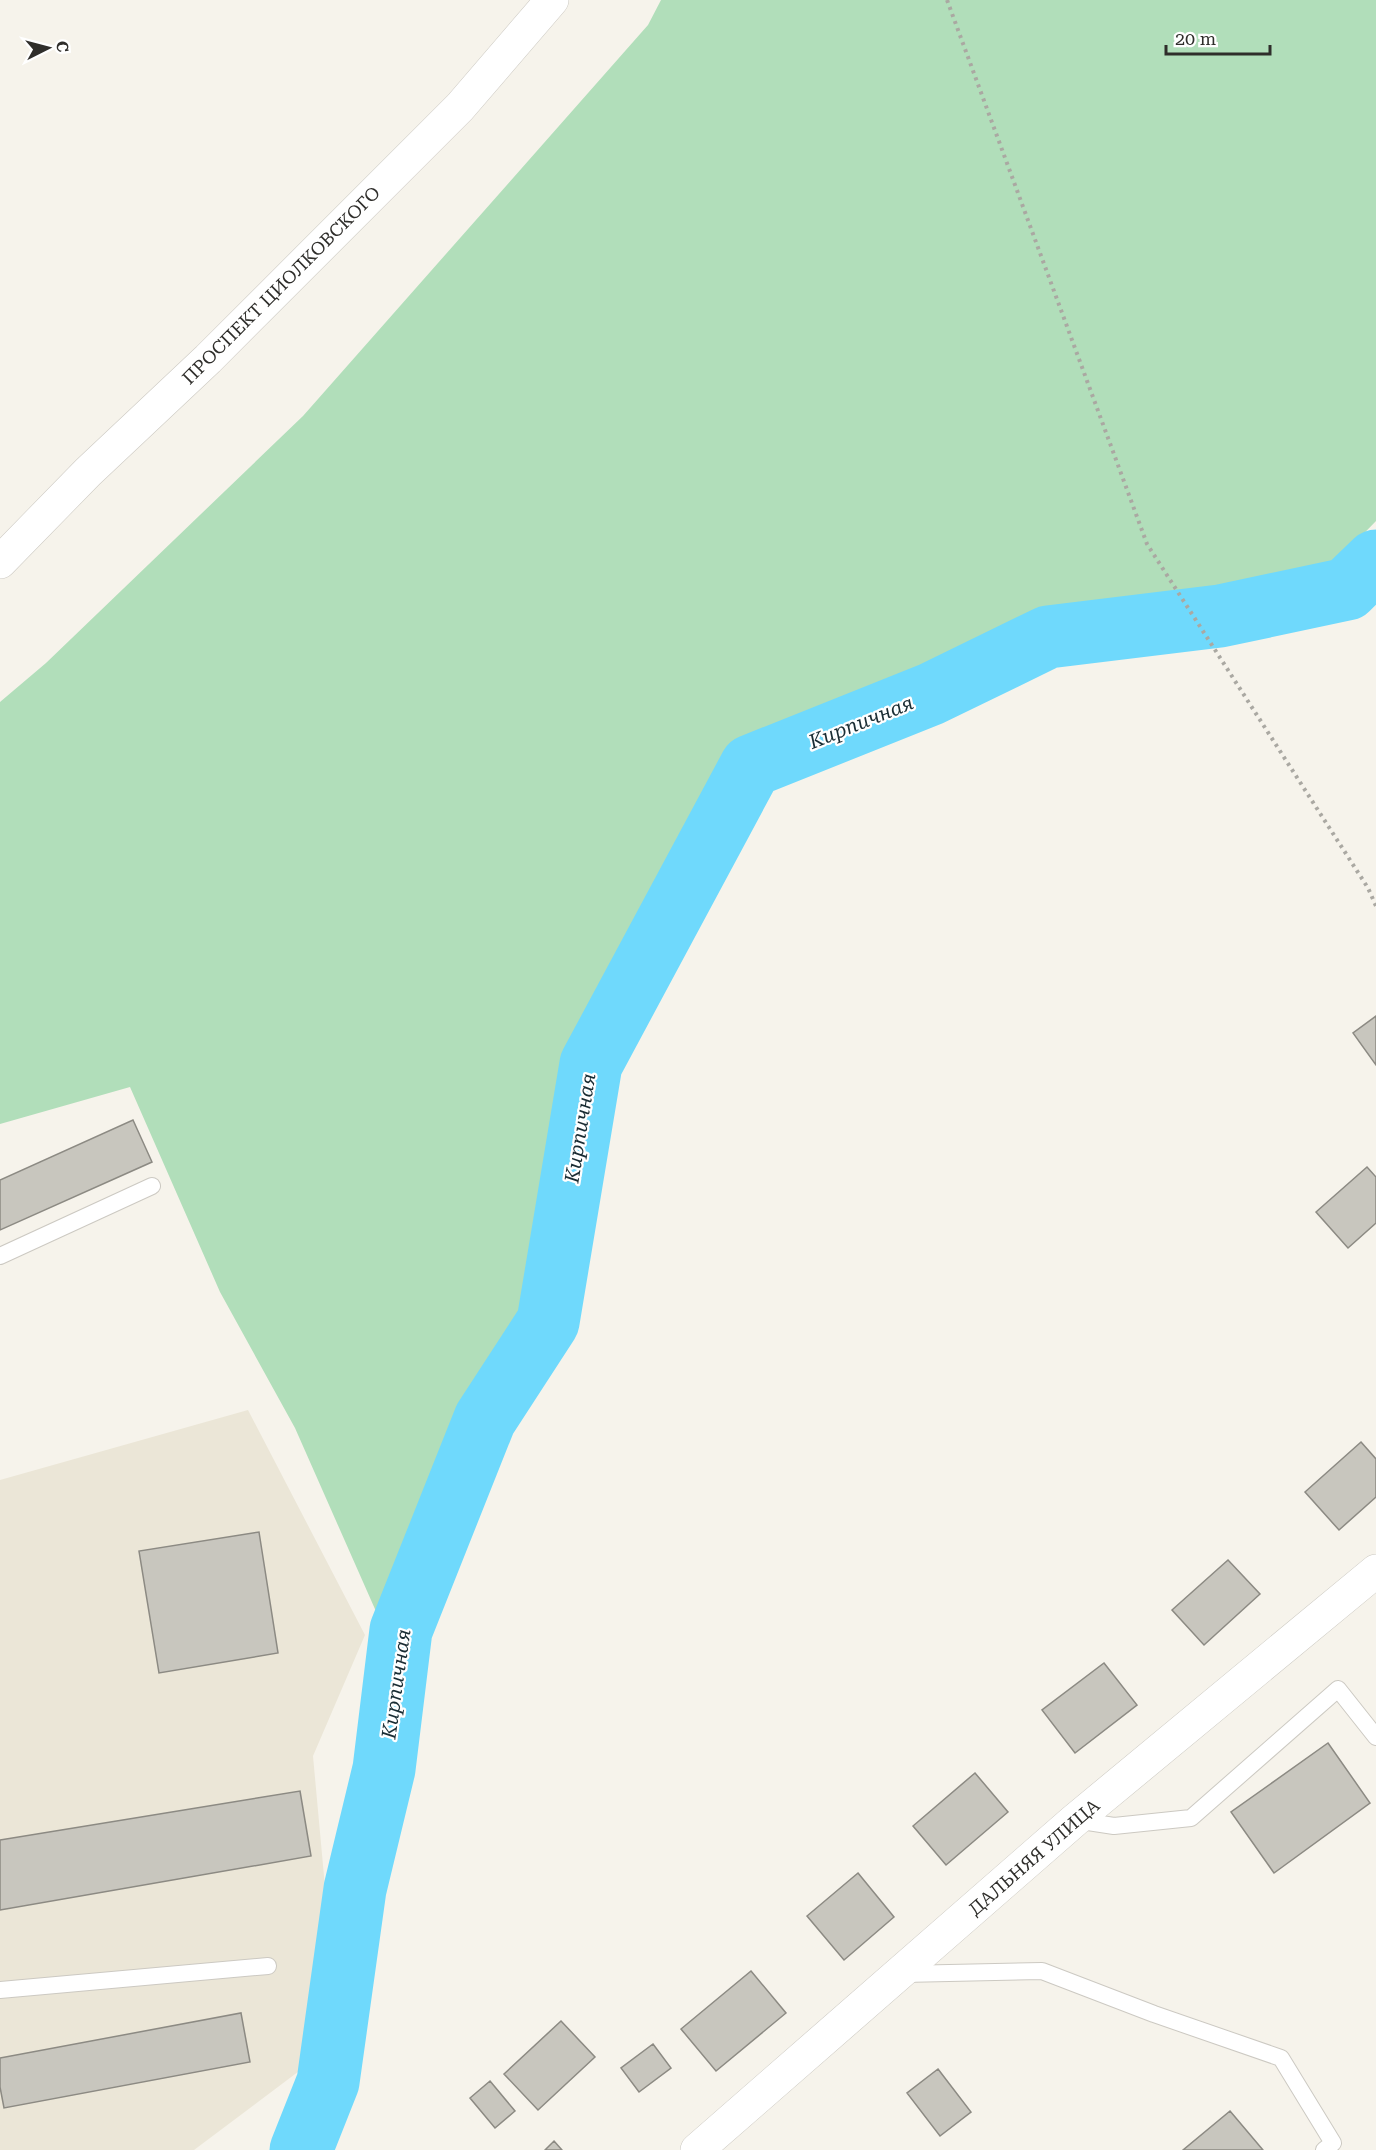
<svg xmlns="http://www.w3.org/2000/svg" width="1376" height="2150" viewBox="0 0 1376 2150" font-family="'Roboto Serif',serif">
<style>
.built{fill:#ebe6d7}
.green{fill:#b1deba}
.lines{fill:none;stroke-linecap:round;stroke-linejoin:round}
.river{stroke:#6fd9fc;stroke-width:63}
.building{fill:#c8c6be;stroke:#8c8a83;stroke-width:1.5}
.service-casing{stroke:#ccc9c2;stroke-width:18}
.tertiary-casing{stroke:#ccc9c2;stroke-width:34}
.secondary-casing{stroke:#ccc9c2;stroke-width:34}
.path{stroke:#aaa8a2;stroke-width:4;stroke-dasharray:3 4.5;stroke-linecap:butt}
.service{stroke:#fff;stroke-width:16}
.tertiary{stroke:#fff;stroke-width:33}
.secondary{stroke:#fff;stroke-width:33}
.labels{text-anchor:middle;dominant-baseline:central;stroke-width:4.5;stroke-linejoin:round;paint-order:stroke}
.street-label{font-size:18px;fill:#2f2e2b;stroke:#fff}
.water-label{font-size:20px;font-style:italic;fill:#1a2d34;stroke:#fff}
</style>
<rect width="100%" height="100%" fill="#f6f3eb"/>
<!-- built -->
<path class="built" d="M248,1410L365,1635L313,1756L325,1887L323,2053L194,2150H0V1480Z"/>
<!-- green -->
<path class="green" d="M661,0H1376V521L1340,558L1200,630L1002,648L718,783L556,1116L526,1341L386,1634L295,1428L220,1292L130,1087L0,1124V702L46,663L303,416L648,25Z"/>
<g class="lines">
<!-- river -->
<path class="river" d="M301,2150L328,2082L355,1889L384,1769L401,1630L485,1419L548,1322L591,1064L751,766L931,694L1048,637L1220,616L1347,589L1376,561"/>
</g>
<!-- building -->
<path class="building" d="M1376,1016V1065L1353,1033Z
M133,1120L152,1162L0,1230V1180Z
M1367,1167L1376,1177V1223L1348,1248L1316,1212Z
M1361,1442L1376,1459V1497L1339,1530L1305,1492Z
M259,1532L278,1653L159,1673L139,1551Z
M1228,1560L1260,1594L1204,1645L1172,1610Z
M1104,1663L1137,1705L1075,1753L1042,1710Z
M1328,1743L1370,1803L1274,1873L1231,1812Z
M975,1773L1008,1812L946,1865L913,1826Z
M300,1791L311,1856L0,1910V1840Z
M858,1873L894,1917L844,1960L807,1916Z
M751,1971L786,2013L716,2071L681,2029Z
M241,2013L250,2062L4,2108L0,2087V2058Z
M561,2021L595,2057L538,2110L504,2074Z
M653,2044L671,2068L639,2092L621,2068Z
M938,2069L971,2112L940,2136L907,2093Z
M490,2081L515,2111L495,2128L470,2098Z
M1230,2111L1263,2150H1183Z
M554,2141L562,2150H545Z"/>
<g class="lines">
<!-- service casing -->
<g class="service-casing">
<path id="service" d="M0,1256L152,1186
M1075,1820L1114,1826L1191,1818L1338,1689L1376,1737
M903,1974L1042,1971L1154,2014L1281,2058L1333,2143L1324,2150
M0,1990L268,1966"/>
</g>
<!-- tertiary casing -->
<g class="tertiary-casing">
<path id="tertiary" d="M697,2150L1075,1820L1376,1571"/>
</g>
<!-- secondary casing -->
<g class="secondary-casing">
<path id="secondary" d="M0,562L88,472L208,359L460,107L552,0"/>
</g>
<!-- path -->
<path class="path" d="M947,0L1147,544L1368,888L1376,906"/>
<!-- service -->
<use href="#service" class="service"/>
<!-- tertiary -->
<use href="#tertiary" class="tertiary"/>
<!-- secondary -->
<use href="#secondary" class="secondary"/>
</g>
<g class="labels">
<!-- street labels -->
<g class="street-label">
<text transform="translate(281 285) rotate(-45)">ПРОСПЕКТ ЦИОЛКОВСКОГО</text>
<text transform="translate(1034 1857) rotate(-41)">ДАЛЬНЯЯ УЛИЦА</text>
</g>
<!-- water labels -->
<g class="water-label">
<text transform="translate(861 722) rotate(-22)">Кирпичная</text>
<text transform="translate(580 1128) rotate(-81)">Кирпичная</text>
<text transform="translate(396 1684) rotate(-82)">Кирпичная</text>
</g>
</g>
<!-- north arrow -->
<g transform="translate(48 48) rotate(84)" stroke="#ffffff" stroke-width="4.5" paint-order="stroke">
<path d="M0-4.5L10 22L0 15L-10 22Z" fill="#2f2e2b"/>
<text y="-9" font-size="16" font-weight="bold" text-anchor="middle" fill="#2f2e2b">С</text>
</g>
<!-- scale -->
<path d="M1166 45v9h104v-9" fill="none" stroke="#2f2e2b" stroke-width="3"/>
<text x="1175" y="45" font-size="18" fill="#2f2e2b" stroke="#ffffff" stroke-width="4.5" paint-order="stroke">20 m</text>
</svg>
